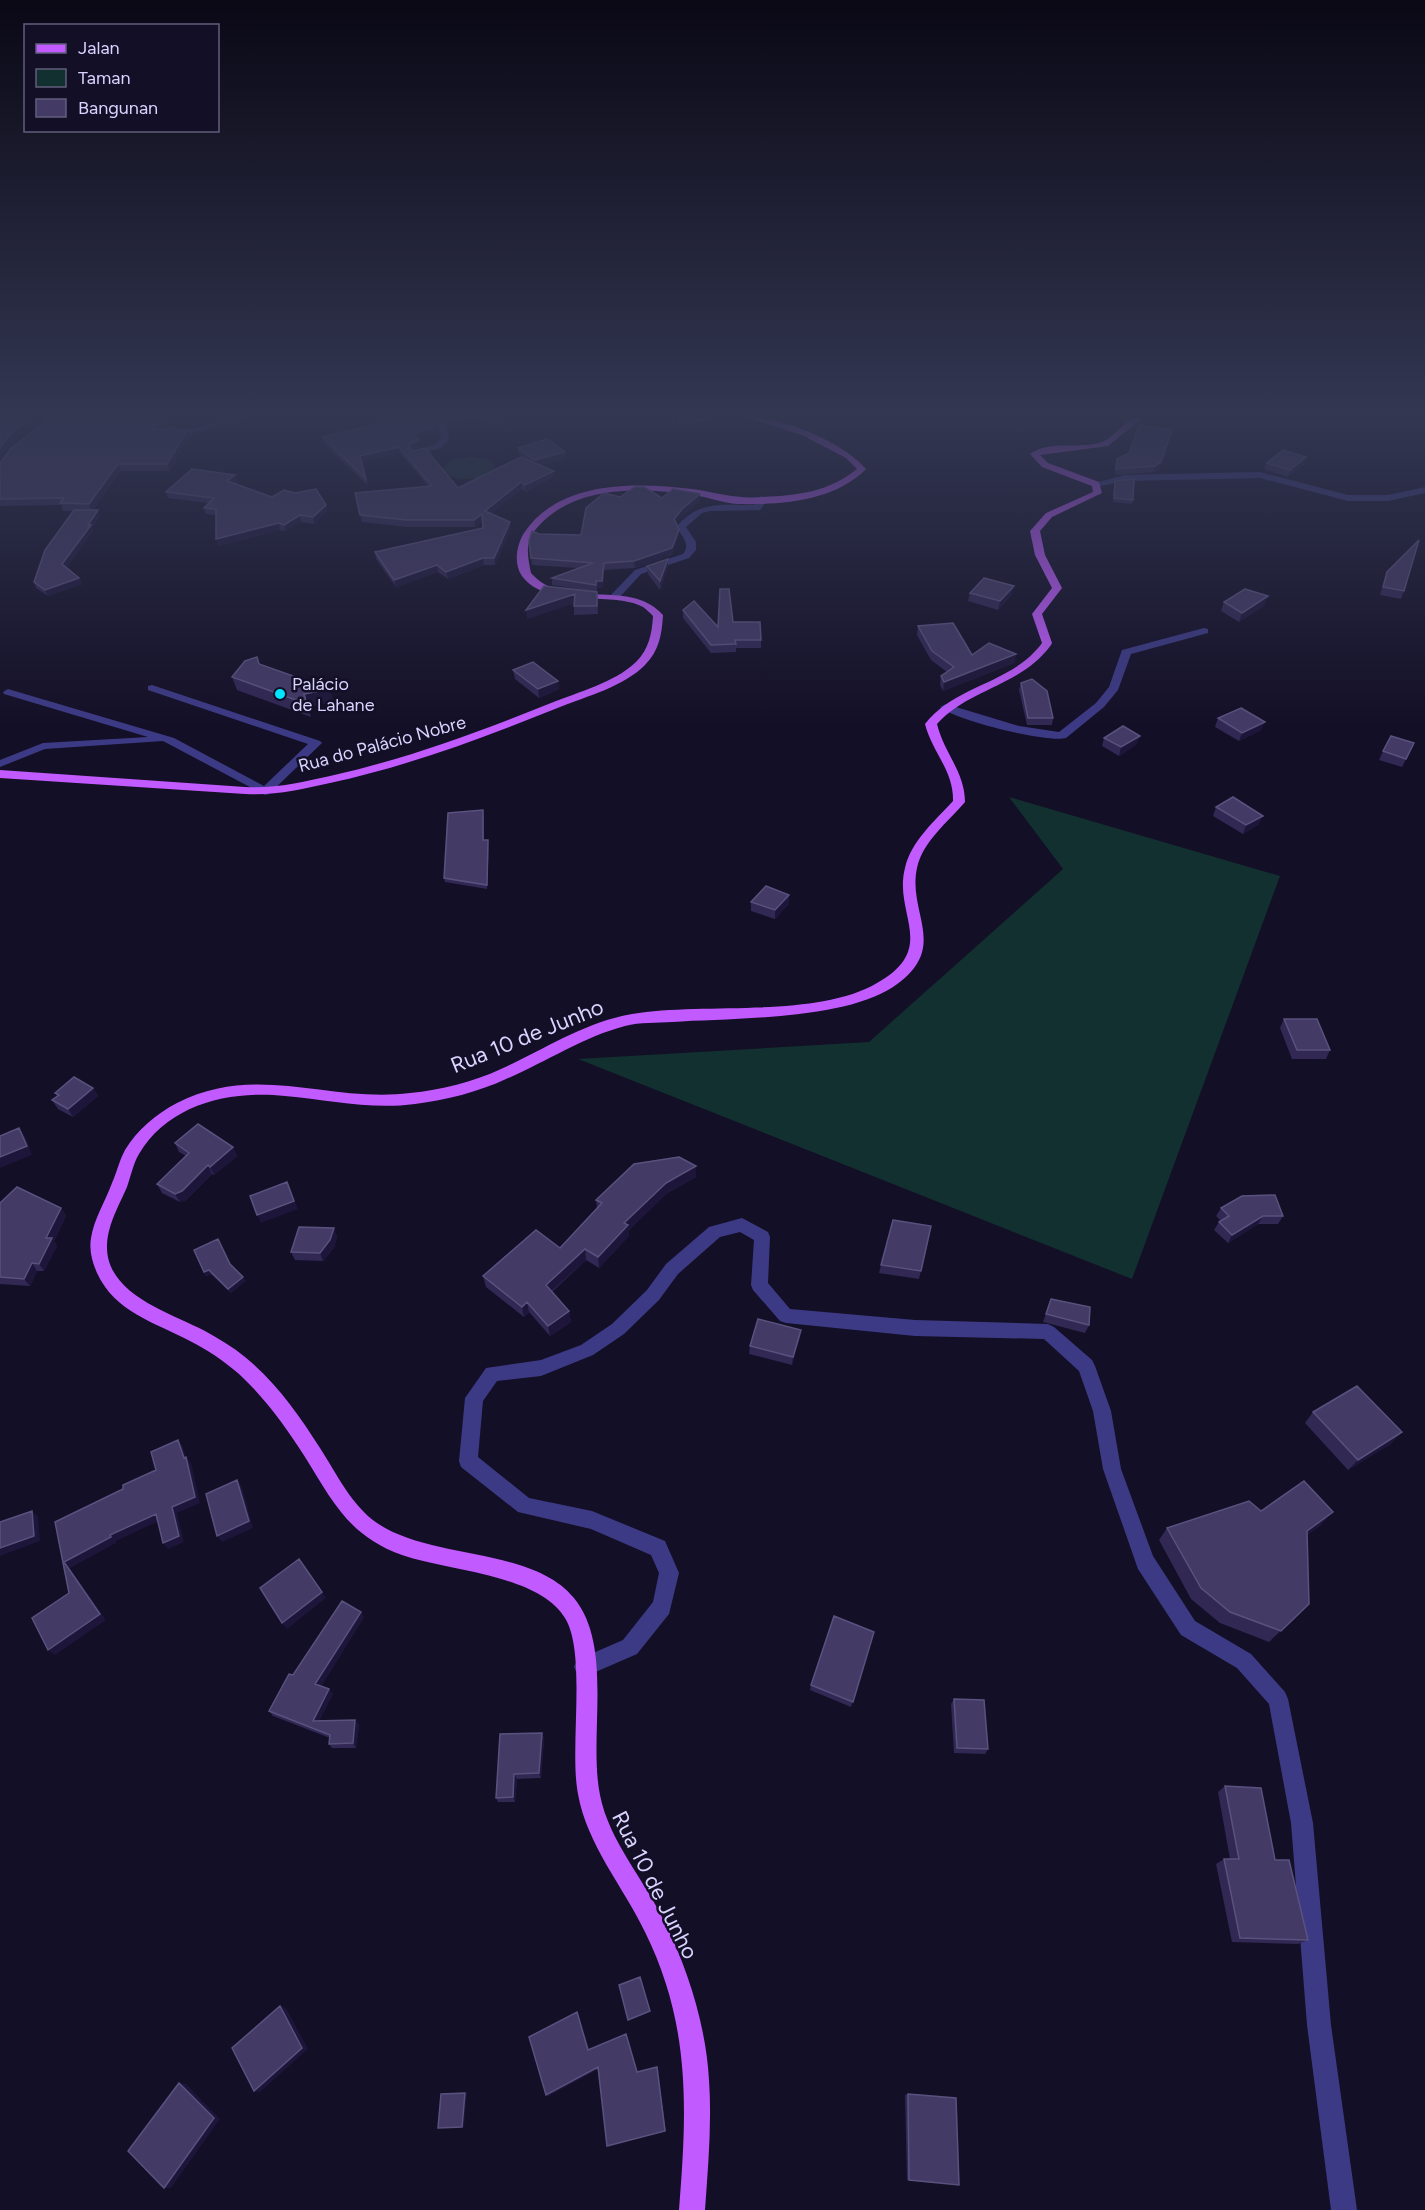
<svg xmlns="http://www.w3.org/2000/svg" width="1425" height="2210" viewBox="0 0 1425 2210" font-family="Figtree,sans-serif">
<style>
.green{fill:#12302f}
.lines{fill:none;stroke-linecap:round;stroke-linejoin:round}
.minor{fill:#3d3a85;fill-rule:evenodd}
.major{fill:#c25bff;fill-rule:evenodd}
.wall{fill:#312854}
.shaded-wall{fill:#1d163a}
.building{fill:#433a66;stroke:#5a527e;stroke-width:1.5}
.poi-dot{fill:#00e5ff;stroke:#130f26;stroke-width:2}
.labels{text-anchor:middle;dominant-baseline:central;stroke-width:5;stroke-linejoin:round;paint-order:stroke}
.far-poi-label{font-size:18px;fill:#d9d4ff;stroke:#130f26;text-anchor:start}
.far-street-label{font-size:18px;fill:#d9d4ff;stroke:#130f26}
.street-label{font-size:22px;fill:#d9d4ff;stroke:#130f26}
</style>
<rect width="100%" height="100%" fill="#130f26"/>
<!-- green -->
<path class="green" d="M472,456L492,461L495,468C484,481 457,483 444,472L443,468L449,461Z
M1009,797L1280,876L1132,1279L578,1059L869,1042L1063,869Z"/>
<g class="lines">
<!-- minor -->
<path class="minor" d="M236,418H249L181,436L177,433Z
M437,418H445L449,439L441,448L413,456V452L435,444L441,439Z
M1260,472L1348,495H1388L1425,487V493L1388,501H1348L1260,478L1124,481L1096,487L1092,484L1124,475Z
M761,496L769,498L760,510L710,511L702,513L686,527L696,542V550L689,558L641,574L617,600L608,598L635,570L683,554C691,544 682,536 676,527C700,500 721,505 754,505Z
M1204,628L1208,629V633L1131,654L1118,690L1104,707L1066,738C1046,743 955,720 940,707L946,704L1019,726L1059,732L1096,703L1109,687L1122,650Z
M152,685L320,741L322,743L269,794L265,795L163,741L45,749L0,767V760L43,743L148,737L4,694L3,692L8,689L174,738L264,786L308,744L148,690V686Z
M742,1218L768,1232L770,1237L768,1283L790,1309L915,1320L1048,1324L1054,1327L1092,1360L1095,1366L1111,1411L1121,1469L1153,1556L1195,1621L1251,1654L1285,1692L1288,1699L1313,1823L1331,2025L1357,2210H1331L1307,2025L1291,1823L1269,1704L1237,1668L1181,1635L1138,1569L1103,1469L1093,1411L1079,1371L1044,1339L915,1336L786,1323L780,1321L753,1290L751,1285L754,1240L740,1232L720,1237L678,1274L659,1300L624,1334L593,1355L541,1376L497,1381L483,1401L478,1457L529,1498L592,1511L665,1541L679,1573L669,1614L637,1654L584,1677L577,1674L574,1667L577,1660L623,1640L653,1602L659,1573L651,1555L591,1529L518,1512L461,1467L459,1461L465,1398L486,1368L541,1360L581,1345L612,1324L647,1290L666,1264L709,1227Z"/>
<!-- major -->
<path class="major" d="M749,418C783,416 844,443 866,469C835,501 781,505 738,504C723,503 708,497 693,495C647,488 586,485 548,517C526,536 525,545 531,573C535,577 540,582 546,585C582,604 634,582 663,615C662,634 659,651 645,665C623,687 587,696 560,707C485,737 409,766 330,783C302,789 274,796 245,794L0,778V770L245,787C274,789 302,782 330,776C406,759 479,732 551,703C578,692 614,683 636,662C649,649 652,633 653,616C650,613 646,609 643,607C612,590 547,610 522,576C513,563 517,544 524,533C559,480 636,482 692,489C719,493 735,499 763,497C800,495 828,492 857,469L846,458L802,435Z
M1142,418L1108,446L1040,455L1048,463L1099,482L1102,493L1052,517L1040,531L1045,555L1062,588L1042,614L1052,643L1051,645C1020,687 970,688 937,724C944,753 965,772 965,802C948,822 923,841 917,868C907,914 951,948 893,987C843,1020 733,1018 672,1022C657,1023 640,1022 625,1026C583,1037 546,1062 506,1079C478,1092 446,1100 415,1104C371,1110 329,1100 285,1096C232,1090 169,1103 139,1154C133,1164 131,1176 127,1187C121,1201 113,1215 109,1231C94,1291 165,1310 205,1331C219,1339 233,1347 245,1357C276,1382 299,1415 320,1448C337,1474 351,1505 377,1523C431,1560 533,1547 574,1598C614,1647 588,1736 600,1795C609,1841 644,1879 664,1921C688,1969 706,2026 709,2080C712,2123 708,2167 705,2210H679C687,2110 691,2025 645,1932C623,1886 587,1845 578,1794C569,1748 587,1654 565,1618C538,1574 448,1571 402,1555C349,1536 333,1502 305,1457C286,1427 265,1398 239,1374C224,1361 208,1350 190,1341C154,1322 115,1312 97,1273C92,1261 89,1251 91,1238C94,1219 105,1202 112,1183C117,1172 119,1161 125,1150C137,1130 156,1114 177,1103C256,1062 328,1103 410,1093C441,1090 473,1082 501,1069C543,1050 585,1022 632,1014C702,1002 816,1019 877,983C939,948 893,914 905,868C911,841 935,821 953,801C954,771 932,752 925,724C956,684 1012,684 1042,643L1032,614L1052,588L1035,555L1030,531L1046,513L1093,492L1092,486L1042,467L1030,454C1049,440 1077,449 1099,443C1117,438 1122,417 1142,418Z"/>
</g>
<!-- wall -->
<path class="wall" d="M50,418H152L151,419L162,420L164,427L163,428L190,436L170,471H121L93,510L100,516L92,528L93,531L66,568L79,578L82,584L48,596L36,588L34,582L73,511H63L61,505L1,506L0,507V463Z
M378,418H435L437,432L418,440L420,447L411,451L458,488L524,458L519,454L518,448L565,452L566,459L541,465L554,477L526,492L522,489L491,514L511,529L495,565H484L448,579L438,572L396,587L376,559L375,552L483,528V521L475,527H407L362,522L355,493L428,486L400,453L362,462L368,486L324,444L323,437L386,422Z
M447,418H507L501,424L459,418L460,425L449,427Z
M679,418H740L739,421L720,423L718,421L699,426H679Z
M1170,437L1159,469L1153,472L1115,475L1117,459Z
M1306,457L1304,464L1288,477L1264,469L1267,463Z
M235,475L237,481L234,484L272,497L326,505L327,511L314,524L301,522L285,531L280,530L218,546L216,515L206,514L204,508L208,503L168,498L166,492Z
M1115,481L1133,500L1132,504L1113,502Z
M700,494V501L682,516L676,523L679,529V535L672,555L635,568L604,570L603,588H597V592L552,585V578L577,568L532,565L529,541L539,534L581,535L662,498Z
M668,559V567L660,590L648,574L647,566Z
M1387,572L1404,591L1401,599L1380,595Z
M597,592L598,614L574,615V603L527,619Z
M970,593L1012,594L998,610L968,601Z
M1224,602L1265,605L1239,622L1221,611Z
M683,610L718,627L733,622L761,640V648H736V652L711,653L683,618Z
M918,626L972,655L1016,654L1014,663L943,691L940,685L941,676L947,672L931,660L917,635Z
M259,664L330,689L333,702L308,707L311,717L237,690L232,677Z
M513,670L558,681L559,689L539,698L515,679Z
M1021,683L1053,718L1052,725H1027L1019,690Z
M1218,718L1261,730L1239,741L1215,727Z
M1104,738L1137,744L1119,756L1102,746Z
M1414,743L1402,767L1379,760L1383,751Z
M1216,807L1259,824L1243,834L1213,816Z
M484,815V840L489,844L487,889L445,882L444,878Z
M789,895V904L775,919L751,911V902Z
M1284,1019L1330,1050L1326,1059H1292L1280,1028Z
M93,1088L98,1096L73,1117L58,1109L52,1100L57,1096L55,1093Z
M175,1143L233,1147L237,1156L214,1175L212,1174L186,1200L180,1202L162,1193L157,1184L186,1156L179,1152Z
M696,1166V1177L666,1194L628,1231L629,1236L599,1268L586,1260L552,1292L569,1311L571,1322L550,1336L529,1312L524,1317L486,1287L483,1276L560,1248L597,1208L596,1200Z
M0,1203L61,1208L66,1216L54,1241L57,1246L44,1271H37L30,1286L0,1284Z
M1221,1208L1283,1216L1278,1224H1258L1228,1243L1214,1230L1219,1222L1221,1221L1216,1216Z
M931,1226L919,1279L879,1273L881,1265Z
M337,1236L334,1248L323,1261L295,1260L291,1252Z
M230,1265L243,1277L245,1281L231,1293L211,1274L206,1276L204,1272Z
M1051,1299L1089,1325L1085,1333L1043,1322Z
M800,1337L792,1365L749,1354L750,1346Z
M1313,1412L1392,1443L1348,1470L1305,1423Z
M1261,1511L1321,1525L1307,1535L1309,1604L1269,1642L1220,1623L1191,1599L1159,1540L1167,1528Z
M364,1617L321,1686L333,1694L319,1720L359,1724L356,1748H332L329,1744L330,1738L273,1716L269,1711L293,1675Z
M874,1632L851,1707L810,1690L811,1685Z
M954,1699L988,1749L985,1754L954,1753L951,1704Z
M542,1733L544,1738L541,1778L517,1779L515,1802H498L496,1798Z
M1225,1786L1275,1860L1308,1940L1298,1944L1232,1942L1216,1864L1224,1859H1230L1218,1792Z
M577,2012L578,2014L589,2049L626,2034L637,2072L657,2067L666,2131L608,2146H607L598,2069L548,2096L546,2095Z
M908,2094L959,2185L907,2180L905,2095Z"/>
<!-- shaded-wall -->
<path class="shaded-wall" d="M33,418H47L18,437L0,457V447L15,429Z
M500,418H507L501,424Z
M711,418H718V421L699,426V421Z
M720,418H740L739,421L720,423Z
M459,419L460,425L449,427L448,420Z
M162,420L164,427L155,436L152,429Z
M436,425L437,432L415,441L414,434Z
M188,429L190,436L170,471L167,464Z
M1172,430L1159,469L1153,472L1155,466Z
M419,440L420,447L411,451L410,449V444Z
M399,447L400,453L362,462L360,456Z
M565,452L566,459L535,467V460Z
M1306,457L1304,464L1288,477L1290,470Z
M118,464L121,471L92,511L89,504Z
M554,471V477L526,492L525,485Z
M235,475L237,481L229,488L227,481Z
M521,482L522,489L486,518L485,511Z
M700,494V501L682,516L674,525V519L682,509Z
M326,505L327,511L314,524L313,517Z
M98,510L100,516L92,528L93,531L65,570L62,564Z
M482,514L483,521L475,527L474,520Z
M300,515L301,522L285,531L284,525Z
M510,522L511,529L495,565L494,558Z
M279,523L280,530L218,546L216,539Z
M679,529V535L672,555L635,568L634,561Z
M483,558L484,565L448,579L446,572Z
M668,559V567L660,590V581Z
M604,563L603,588H597L596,581Z
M437,565L438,572L396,587L394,580Z
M79,578L82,584L48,596L45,590Z
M1014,586L1012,594L998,610L1000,601Z
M575,594L576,603L527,619L526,610Z
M1268,596L1265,605L1239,622L1242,613Z
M1016,654L1014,663L943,691L944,682Z
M558,681L559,689L539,698L538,689Z
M330,689L333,702L308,707L304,694Z
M1265,722L1261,730L1239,741L1242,733Z
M1140,736L1137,744L1119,756L1121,747Z
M1263,816L1259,824L1243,834L1246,825Z
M488,840L489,844L487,889V885Z
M789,895V904L775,919V910Z
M93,1088L98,1096L73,1117L68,1109Z
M19,1128L25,1136L32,1155L0,1168V1157Z
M233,1147L237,1156L214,1175L210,1167Z
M208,1165L212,1174L186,1200L180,1202L175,1194Z
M696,1166V1177L666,1194L628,1231L629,1236L599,1268L598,1257L624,1223L666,1183Z
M287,1182L298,1209L261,1223L257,1215Z
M61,1208L66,1216L54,1241L57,1246L44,1271L39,1264L46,1238Z
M1263,1216L1258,1224L1228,1243L1232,1235Z
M334,1228L337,1236L334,1248L323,1261L320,1253Z
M585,1249L586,1260L547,1295L546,1285Z
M32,1263L37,1271L30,1286L24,1279Z
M209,1270L211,1274L206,1276L204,1272Z
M243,1277L245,1281L231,1293L228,1289Z
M527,1302L529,1312L524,1317L522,1307Z
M569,1311L571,1322L550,1336L548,1326Z
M801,1330L800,1337L792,1365L793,1357Z
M1402,1432L1392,1443L1348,1470L1358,1460Z
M178,1440L183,1447L186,1458V1457L191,1463L200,1503L177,1513L184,1542L168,1549L163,1543L184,1458Z
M237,1480L242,1487L253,1528L222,1542L217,1536Z
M32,1511L38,1517L40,1541L0,1556V1548Z
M1333,1512L1321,1525L1295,1543L1307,1531Z
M156,1514L161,1520L116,1541V1543L70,1568L106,1620L55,1655L48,1650L100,1614L64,1562L110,1535Z
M322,1592L326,1598L287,1629L282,1623Z
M361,1612L364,1617L319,1689L315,1684Z
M329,1689L333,1694L317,1725L313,1721Z
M355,1720L359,1724L356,1748L353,1743Z
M542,1733L544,1738L541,1778L539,1773Z
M514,1774L517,1779L515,1802L513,1797Z
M640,1977L650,2012L628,2021V2020Z
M280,2006L286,2008L308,2049L260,2092L254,2091Z
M577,2012L578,2014L590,2051L588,2050Z
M598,2067L599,2069L548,2096L546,2095Z
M179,2083L186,2084L220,2119L171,2188H164Z
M465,2093H467L464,2127H462Z"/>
<!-- building -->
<path class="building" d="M0,418H33L15,429L0,447Z
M50,418H142L162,420L152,429L174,428L179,431L188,429L167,464H118L89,504L60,503L64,498L0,499V463L11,448Z
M392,418H435L436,425L414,434L419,440L410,444V449L412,451L425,448L458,488L521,457L554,471L525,485L521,482L485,511L510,522L494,558H483L446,572L437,565L394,580L375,552L483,528L482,514L474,520H406L360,515L355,493L432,486L399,447L360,456L366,479L323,437L395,419Z
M447,418H459V419L448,420Z
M679,418H711L699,421H679Z
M1139,425L1172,430L1161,462L1155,466L1116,469L1117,459L1129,453Z
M547,439L565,452L535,460L518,448Z
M1283,450L1306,457L1290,470L1267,463Z
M192,469L235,475L227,481L272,497L284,490L295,493L316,489L326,505L313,517L300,515L284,525L279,523L216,539V509L204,508L214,498L166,492Z
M1134,479L1133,500L1114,498L1115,481Z
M635,487H644L662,498L673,489L700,494L682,509L674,519L679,529L672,548L634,561L604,563L602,581H596V585L552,578L593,563L531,558L529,541L532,531L539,534L581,535L586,508L604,493L620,497Z
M74,510H98L88,525H91L62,564L79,578L45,590L34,582L45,550Z
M1419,540L1404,591L1383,587L1387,572Z
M668,559L660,581L647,566Z
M984,578L1014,586L1000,601L970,593Z
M544,586L597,592V606H574L575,594L526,610Z
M720,589H729L733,622H760L761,640H735L736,644L711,645L683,610L694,601L718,627Z
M1245,589L1268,596L1242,613L1224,602Z
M953,623L972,655L989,643L1016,654L944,682L941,676L954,667L932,651L918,626Z
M257,657L259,664L330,689L304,694L307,704L232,677L245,661Z
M533,662L558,681L538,689L513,670Z
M1032,679L1047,691L1053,718H1028L1021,683Z
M1241,708L1265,722L1242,733L1218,718Z
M1123,726L1140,736L1121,747L1104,738Z
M1391,736L1414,743L1406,759L1383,751Z
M1233,797L1263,816L1246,825L1216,807Z
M483,810V840H488L487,885L444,878L448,813Z
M766,886L789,895L775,910L751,902Z
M1284,1019H1317L1330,1050H1297Z
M74,1077L93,1088L68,1109L52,1100L59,1095L55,1093Z
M198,1124L233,1147L210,1167L208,1165L182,1191L175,1194L157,1184L189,1153L175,1143Z
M19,1128L27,1146L0,1157V1136Z
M679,1157L696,1166L666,1183L624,1223L628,1225L598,1257L585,1249L546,1285L569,1311L548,1326L527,1302L522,1307L483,1276L536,1230L560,1248L602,1203L596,1200L634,1164Z
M287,1182L294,1201L257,1215L250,1196Z
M17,1187L61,1208L46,1238H52L39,1264L32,1263L24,1279L0,1277V1203Z
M1275,1195L1283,1216H1263L1232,1235L1219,1222L1229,1216L1221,1208L1242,1196Z
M893,1220L931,1226L921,1271L881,1265Z
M299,1227L334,1228L330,1240L320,1253L291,1252Z
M218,1239L230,1264L243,1277L228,1289L209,1270L204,1272L194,1250Z
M1051,1299L1090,1307L1089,1325L1046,1314Z
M758,1319L801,1330L793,1357L750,1346Z
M1357,1386L1402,1432L1358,1460L1313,1412Z
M178,1440L184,1458L186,1457L195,1497L172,1507L179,1536L163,1543L156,1514L110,1535L111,1537L64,1562L100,1614L48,1650L32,1618L69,1593L55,1522L123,1489V1485L156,1470L151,1452Z
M237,1480L249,1521L217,1536L206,1494Z
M1304,1481L1333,1512L1307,1531L1309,1604L1281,1631L1230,1612L1201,1588L1167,1528L1249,1501L1261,1511Z
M32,1511L34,1536L0,1548V1522Z
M299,1559L322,1592L282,1623L260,1588Z
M342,1601L361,1612L315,1684L329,1689L313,1721L355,1720L353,1743L329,1744L330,1735L269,1711L289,1674L293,1675Z
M834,1616L874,1632L853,1702L811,1685Z
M954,1699L984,1700L988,1749L957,1748Z
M542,1733L539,1773L514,1774L513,1797L496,1798L500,1734Z
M1225,1786L1261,1788L1275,1860H1289L1308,1940L1240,1938L1224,1859H1239Z
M640,1977L650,2011L628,2020L619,1985Z
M280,2006L302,2048L254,2091L232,2048Z
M577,2012L588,2050L626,2034L637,2072L657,2067L665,2131L607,2146L598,2067L546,2095L529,2037Z
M179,2083L214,2118L164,2188L128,2151Z
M465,2093L462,2127L438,2128L441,2094Z
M908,2094L956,2098L959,2185L909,2180Z"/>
<!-- sky -->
<linearGradient id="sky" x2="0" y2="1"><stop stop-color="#0a0815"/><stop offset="0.57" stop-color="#333752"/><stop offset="1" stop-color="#333752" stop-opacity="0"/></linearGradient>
<rect width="1425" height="727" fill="url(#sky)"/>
<!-- markers -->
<circle class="poi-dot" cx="280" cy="694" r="6"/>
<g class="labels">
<!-- far-poi labels -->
<g class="far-poi-label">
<text x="292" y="684">Palácio<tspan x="292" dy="21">de Lahane</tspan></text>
</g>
<!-- far-street labels -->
<g class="far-street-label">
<text transform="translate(382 744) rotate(-15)">Rua do Palácio Nobre</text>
</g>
<!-- street labels -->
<g class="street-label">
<text transform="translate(527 1036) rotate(-22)">Rua 10 de Junho</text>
<text transform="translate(655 1885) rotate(63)">Rua 10 de Junho</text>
</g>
</g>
<!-- legend -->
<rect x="24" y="24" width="195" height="108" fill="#130f26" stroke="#625e7d" stroke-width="1.5"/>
<rect x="36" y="44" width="30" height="9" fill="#c25bff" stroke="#625e7d" stroke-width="1.5"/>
<text x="78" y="54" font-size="18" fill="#d9d4ff">Jalan</text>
<rect x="36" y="69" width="30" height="18" fill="#12302f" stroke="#625e7d" stroke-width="1.5"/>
<text x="78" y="84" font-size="18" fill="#d9d4ff">Taman</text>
<rect x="36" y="99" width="30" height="18" fill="#433a66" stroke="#625e7d" stroke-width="1.5"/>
<text x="78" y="114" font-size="18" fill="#d9d4ff">Bangunan</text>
</svg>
